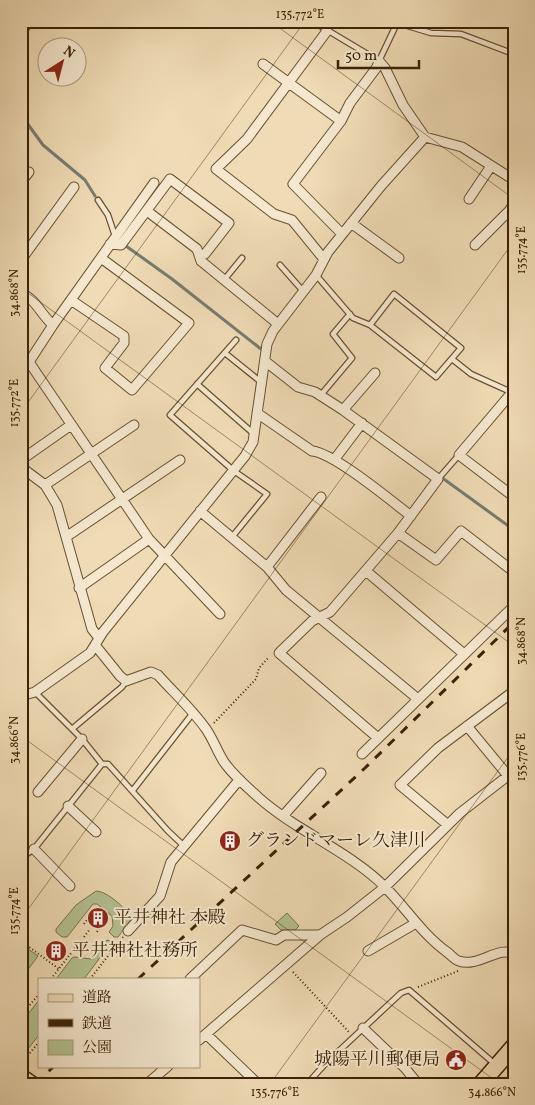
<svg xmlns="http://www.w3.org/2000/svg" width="535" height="1105" viewBox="0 0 535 1105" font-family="Vollkorn,'Noto Serif JP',serif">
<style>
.green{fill:#b4c191;stroke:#77724b}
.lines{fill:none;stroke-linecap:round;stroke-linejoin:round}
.stream{stroke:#777c71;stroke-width:3}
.service-casing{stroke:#675031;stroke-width:7}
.minor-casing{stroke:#675031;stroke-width:11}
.secondary-casing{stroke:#3a2205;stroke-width:15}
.primary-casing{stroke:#3a2205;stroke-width:18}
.path{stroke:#3a2205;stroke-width:2;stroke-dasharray:1 2.5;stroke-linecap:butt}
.service{stroke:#f5e8cf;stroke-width:4.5}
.minor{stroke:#f5e8cf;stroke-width:9}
.secondary{stroke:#f5e8cf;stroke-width:12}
.primary{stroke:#efdbb5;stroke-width:15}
.rail{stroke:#3a2205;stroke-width:3;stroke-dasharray:9 9;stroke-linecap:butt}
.ticks{fill:none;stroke:#3a2205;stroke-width:1;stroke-opacity:0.45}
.labels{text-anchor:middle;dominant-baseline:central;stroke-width:4;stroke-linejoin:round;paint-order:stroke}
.poi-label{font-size:18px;fill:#3a2205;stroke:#f5e8cf;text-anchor:start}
.neatline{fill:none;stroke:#3a2205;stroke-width:2}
.ticks-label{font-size:12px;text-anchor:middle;fill:#3a2205}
</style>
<rect width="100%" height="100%" fill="#efdbb5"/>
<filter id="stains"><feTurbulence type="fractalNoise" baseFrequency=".004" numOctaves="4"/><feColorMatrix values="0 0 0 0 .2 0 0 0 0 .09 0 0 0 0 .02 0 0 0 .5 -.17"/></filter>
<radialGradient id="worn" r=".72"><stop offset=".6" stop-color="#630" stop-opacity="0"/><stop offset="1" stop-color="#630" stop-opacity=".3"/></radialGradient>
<!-- green -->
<path class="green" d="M96,891C107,891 129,910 131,920L118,937H114L109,932L113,926L112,916L97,904H93L67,937H62L56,932V929L76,905Z
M287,913L299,926L295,930H281L275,924Z
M107,940L111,941V943L84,979H56L72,958L74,957L92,959Z
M21,944L38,956L21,979Z
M39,1000V1035L24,1054H21V1023Z"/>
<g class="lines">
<!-- stream -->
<path class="stream" d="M21,120L27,123L43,145L85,180L95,196
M126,246L172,279L261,349
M441,477L514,530"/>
<!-- service casing -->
<g class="service-casing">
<path id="service" d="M312,21L379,61L398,21
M398,23L431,33L461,34L514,54
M21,36L32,21
M98,200L108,215L115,236
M280,265L303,291
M316,275L353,318L370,325L394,294L461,348L436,377L370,325
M224,280L242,258
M225,353L261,382
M452,359L471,374L511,392
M197,384L254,434
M320,396L352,358L333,334L350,314
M438,479L459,455
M232,537L267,494L234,471L170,415L236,340
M21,569L24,571
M35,692L82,739L102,764H108L168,831L184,846
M72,729L122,687L126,681
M133,790L193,713
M21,858L34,849L102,764
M307,1084L326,1063L401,993L409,990L496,1065"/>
</g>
<!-- minor casing -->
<g class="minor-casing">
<path id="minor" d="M263,64L341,121
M21,182L29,172
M469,199L491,166
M147,211L197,249L201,261L278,324
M351,223L399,258
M342,234L293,184L341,121L350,103L377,67L379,61L385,68L403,105L425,137L462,147L514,180
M110,244L121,245L170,179L229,223L205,254L199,255
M475,245L509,211L514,204
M323,258L292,220L274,214L216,169L247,139L327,31
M21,260L74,187
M21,293C36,299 41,315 53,325
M71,300L124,336V343L105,368L132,390L189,323L101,258
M21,361L29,362L149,539L220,614
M265,361L298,387L315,392L343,410L438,479L398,533L330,612L312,621L279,653L378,738
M29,362L53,325L154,183
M514,390L459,455L514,497
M343,410L375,373
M257,413L312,451C334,453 390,500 411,516
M21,460L71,425
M334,460L362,423
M21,467L45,485L57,505L92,629L99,638
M45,485L134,425
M200,511L267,567L286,590L418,699
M398,533L436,560L461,531L514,572
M66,537L180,460
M267,567L321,497
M366,571L464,654
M79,588L149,539
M95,645L120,676L126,681L151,672L158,675C174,693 192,709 206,729C213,739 217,751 224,762C233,775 246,786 258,797C296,831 349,851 385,887C406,908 422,934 447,952C451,955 455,960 459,961C478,968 499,945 514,954
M21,696L35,692L90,653L103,632L245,456L253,442L267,344L273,331L316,275L328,252L381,186L425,137
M467,726L514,783
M362,754L514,606
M38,792L82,739
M68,806L96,832
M283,816L321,773
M448,825L400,785L438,748L514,691
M34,849L70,886
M128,931L160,896L171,862L239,780
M368,951L416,923
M190,979L242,930L276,940L284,935H320
M363,1028L405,1068L418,1084
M206,1034L258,1084
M199,1040L320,935L347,917L385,887L460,813L514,771
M147,1084L168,1066"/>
</g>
<!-- secondary casing -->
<g class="secondary-casing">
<path id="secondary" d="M21,1075L34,1084"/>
</g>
<!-- primary casing -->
<g class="primary-casing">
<path id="primary" d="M481,1084L514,1046"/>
</g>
<!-- path -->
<path class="path" d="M214,723L256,679L259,668L269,657
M84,924L96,908L108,917L96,933
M84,937L90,929
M21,941L59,969
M293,972L349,1032
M51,979L78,944
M90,979L123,937
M418,987L458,971
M21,1016L39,994
M21,1064L39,1042"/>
<!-- service -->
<use href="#service" class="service"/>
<!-- minor -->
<use href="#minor" class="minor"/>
<!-- secondary -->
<use href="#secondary" class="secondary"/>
<!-- primary -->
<use href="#primary" class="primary"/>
<!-- rail -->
<path class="rail" d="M138,979L365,768L514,622
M36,1084L54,1066"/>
</g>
<!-- ticks -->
<path class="ticks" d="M270,21L514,199M21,288L514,646M21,412L305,21M21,736L500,1084M21,919L514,241M270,1084L514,749"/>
<!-- icons -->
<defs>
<g id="building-disc" transform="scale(1.125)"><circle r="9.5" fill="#8f2418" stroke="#f5e8cf"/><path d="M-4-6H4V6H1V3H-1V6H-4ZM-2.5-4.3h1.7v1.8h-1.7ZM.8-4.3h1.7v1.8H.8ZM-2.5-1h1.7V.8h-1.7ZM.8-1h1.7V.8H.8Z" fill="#fff"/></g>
<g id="civic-disc" transform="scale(1.125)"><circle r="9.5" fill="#8f2418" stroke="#f5e8cf"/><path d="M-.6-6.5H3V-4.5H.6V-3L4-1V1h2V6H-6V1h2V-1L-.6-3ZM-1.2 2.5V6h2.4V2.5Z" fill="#fff"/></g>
</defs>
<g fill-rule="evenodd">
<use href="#building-disc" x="230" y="841"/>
<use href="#building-disc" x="98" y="918"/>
<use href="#building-disc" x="56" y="951"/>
<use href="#civic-disc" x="456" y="1060"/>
</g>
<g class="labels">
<!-- poi labels -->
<g class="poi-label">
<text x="246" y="841">グランドマーレ久津川</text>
<text x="114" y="918">平井神社 本殿</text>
<text x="72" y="951">平井神社社務所</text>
<text x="440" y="1060" text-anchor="end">城陽平川郵便局</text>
</g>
</g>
<!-- margin -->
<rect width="535" height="1105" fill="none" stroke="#efdbb5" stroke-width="55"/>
<!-- legend -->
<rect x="38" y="978" width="162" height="90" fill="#f5e8cf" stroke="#aa997e"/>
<rect x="48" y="994" width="25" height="8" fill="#efdbb5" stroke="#aa997e"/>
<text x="82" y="1002" font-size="15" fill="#3a2205">道路</text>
<rect x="48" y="1019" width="25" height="8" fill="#3a2205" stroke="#aa997e"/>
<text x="82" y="1028" font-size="15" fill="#3a2205">鉄道</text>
<rect x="48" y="1040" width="25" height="15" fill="#b4c191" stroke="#aa997e"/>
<text x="82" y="1052" font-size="15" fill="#3a2205">公園</text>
<!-- north arrow -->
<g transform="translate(62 62) rotate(36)"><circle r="24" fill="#f5e8cf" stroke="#aa997e"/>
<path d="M0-4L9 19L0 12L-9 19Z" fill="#8f2418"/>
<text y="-8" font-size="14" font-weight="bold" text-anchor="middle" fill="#3a2205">N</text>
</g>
<!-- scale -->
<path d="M338 60v8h81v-8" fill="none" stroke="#3a2205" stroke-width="2.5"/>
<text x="345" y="60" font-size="15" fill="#3a2205" stroke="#f5e8cf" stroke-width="4" paint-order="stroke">50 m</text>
<rect x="28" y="28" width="480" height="1050" class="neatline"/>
<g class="ticks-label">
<text x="300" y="18">135.772°E</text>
<text transform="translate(521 250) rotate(-90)" y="4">135.774°E</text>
<text transform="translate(14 293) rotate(-90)" y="4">34.868°N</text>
<text transform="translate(14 403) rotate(-90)" y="4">135.772°E</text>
<text transform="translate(521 641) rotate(-90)" y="4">34.868°N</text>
<text transform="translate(14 740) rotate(-90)" y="4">34.866°N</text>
<text transform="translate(521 757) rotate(-90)" y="4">135.776°E</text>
<text transform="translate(14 911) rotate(-90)" y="4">135.774°E</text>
<text x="275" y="1096">135.776°E</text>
<text x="492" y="1096">34.866°N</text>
</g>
<rect width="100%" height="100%" filter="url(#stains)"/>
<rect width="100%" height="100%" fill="url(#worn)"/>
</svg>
